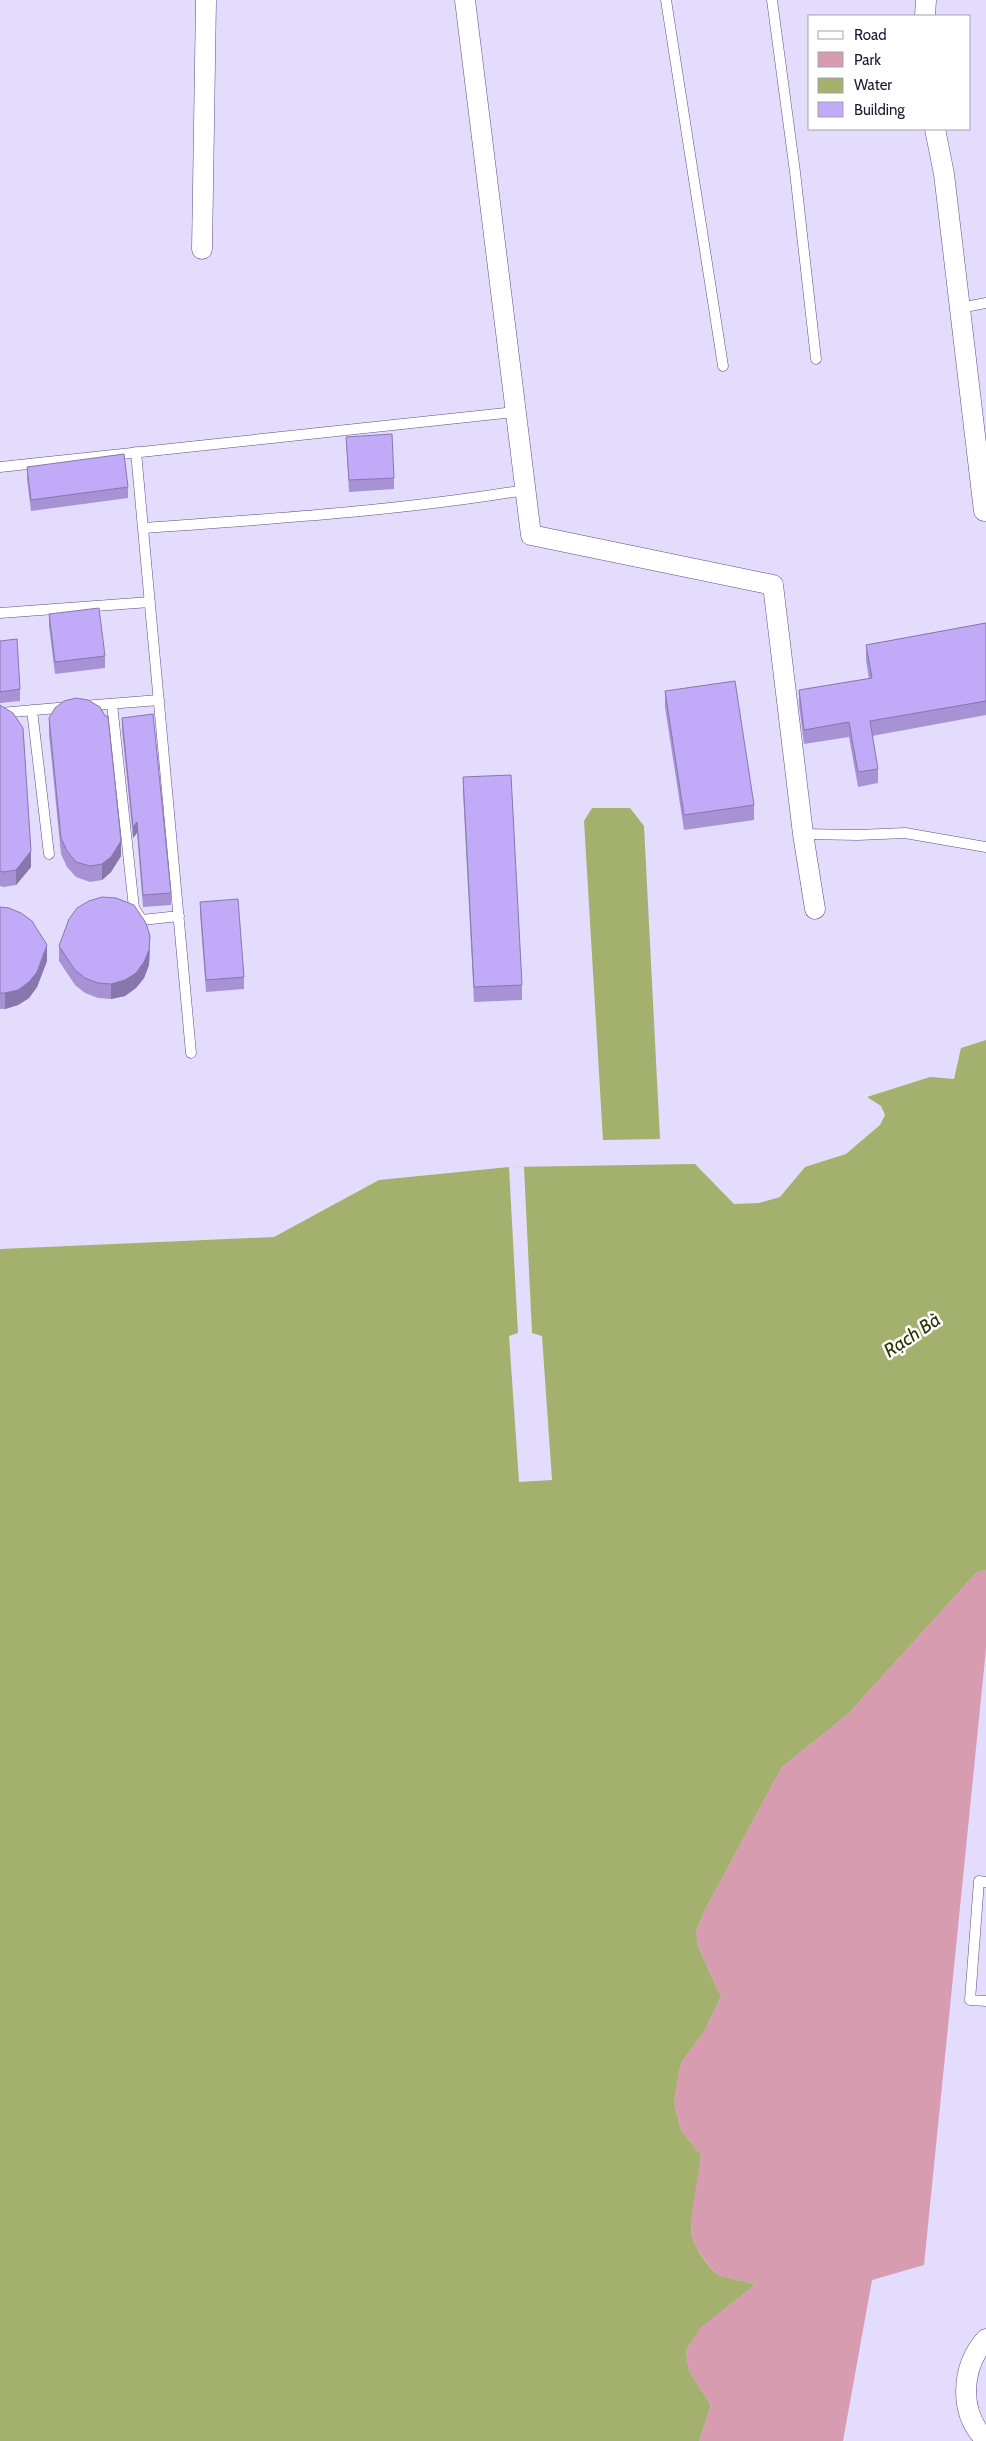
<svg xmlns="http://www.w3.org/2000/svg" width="986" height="2441" viewBox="0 0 986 2441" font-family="Cabin,sans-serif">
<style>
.green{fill:#d79cb0}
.water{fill:#a4b06d}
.pier{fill:#e4dcfc}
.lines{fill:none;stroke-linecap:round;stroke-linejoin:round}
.lane-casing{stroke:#604a8e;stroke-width:11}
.street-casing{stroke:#604a8e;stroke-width:21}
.lane{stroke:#fff;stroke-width:10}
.street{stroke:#fff;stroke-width:20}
.wall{fill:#a692d4}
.shaded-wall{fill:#8777ad}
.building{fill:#c1aaf7;stroke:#8777ad}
.labels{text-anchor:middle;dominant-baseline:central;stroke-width:5;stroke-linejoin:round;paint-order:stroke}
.water-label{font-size:19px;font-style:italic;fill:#2c3300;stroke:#fff}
</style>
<rect width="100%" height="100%" fill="#e4dcfc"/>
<!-- green -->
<path class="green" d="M986,1570V1649L924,2265L872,2280L843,2441H699L711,2405L689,2371L686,2350L700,2327L755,2285C744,2280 731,2280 721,2276C710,2270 695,2248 692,2236C689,2219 698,2173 701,2155L681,2130L674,2102L681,2063L704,2032L721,1997L698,1946L696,1931L706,1908L782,1767L848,1714L977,1572Z"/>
<!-- water -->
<path class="water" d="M592,808H630L644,826L660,1139L603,1140L584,821Z
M986,1040V1570L977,1572L848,1714L782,1767L706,1908L696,1931L698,1946L721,1997L704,2032L681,2063L674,2102L681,2130L701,2155C699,2173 689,2220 692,2236C695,2248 710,2271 721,2276C732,2280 744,2280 755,2285L701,2327L686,2350L689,2371L711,2405L699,2441H0V1249L274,1237L379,1180L509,1167L695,1164L734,1204L759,1203L780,1197L805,1167L846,1154L880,1125L885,1115L881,1106L867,1097L930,1077L954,1079L961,1048Z"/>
<!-- pier -->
<path class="pier" d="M509,1167H524L532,1333L542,1336L552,1480L519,1482L509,1336L518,1333Z"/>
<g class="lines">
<!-- lane casing -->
<g class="lane-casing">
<path id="lane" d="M666,0L723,366
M772,0L795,172L816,359
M960,308L986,303
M136,452L191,1053
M0,467L515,412
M143,528C271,519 398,511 525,490
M0,613L150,602
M112,704L134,908L142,920L179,916
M83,706L159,700
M32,710L49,854
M0,713L69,707
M803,834L858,835L905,833L986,847
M986,1882L979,1881L970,2000L986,2001"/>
</g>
<!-- street casing -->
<g class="street-casing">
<path id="street" d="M465,0L531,535L773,585L803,834L815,909
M925,16L926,0
M935,129L944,174L984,511
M202,249L206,0
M986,2339C961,2367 958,2413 986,2440"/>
</g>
<!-- lane -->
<use href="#lane" class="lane"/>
<!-- street -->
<use href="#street" class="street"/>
</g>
<!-- wall -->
<path class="wall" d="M346,437L394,478V489L349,492Z
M27,467L128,487V498L31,511L27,479Z
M49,614L105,656V668L55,674L49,626Z
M986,623V715L872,736L878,769V783L858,787L849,737L804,744L799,705V690L869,679L866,660V645Z
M0,641L20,689V701L0,703Z
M665,691L754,805V820L684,830L665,707Z
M0,705L31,867L16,885L4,887L0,886Z
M49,718L121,856L111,872L102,880L90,882L76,877L67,867L61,854L49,734Z
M122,718L171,893V905L143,907L137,833L133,838L122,730Z
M463,777L522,985V1000L474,1002L463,792Z
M200,902L244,977V989L206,992L200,913Z
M0,907L47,961L37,987L29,998L18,1005L5,1009H0Z
M59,946L150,951L149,965L144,978L136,988L125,996L111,999L98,998L85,993L75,985L59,961Z"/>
<!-- shaded-wall -->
<path class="shaded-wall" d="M137,822V833L133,838V827Z
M121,841V856L111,872L102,880V864Z
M31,851V867L16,885V870Z
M150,936L149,965L144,978L136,988L125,996L111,999V984Z
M47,945V961L37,987L29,998L18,1005L5,1009V993Z"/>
<!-- building -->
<path class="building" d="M392,434L394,478L349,480L346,437Z
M124,454L128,487L31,500L27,467Z
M99,608L105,656L55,662L49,614Z
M986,623V701L870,721L878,769L858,772L849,722L804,730L799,690L872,678L866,645Z
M17,639L20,689L0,692V641Z
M735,681L754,805L684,815L665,691Z
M76,698L88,700L100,707L105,716H108L121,841L111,857L102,864L90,866L76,862L67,851L61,838L49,718L55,708L64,701Z
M0,705L13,713L23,728L31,851L16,870L4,872L0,871Z
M153,714L171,893L143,895L137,822L133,827L122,718Z
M511,775L522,985L474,987L463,777Z
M102,897L116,898L134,905L146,923L150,936L149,950L144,962L136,973L125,980L111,984L98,983L85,978L75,970L59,946L69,919L77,908L89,901Z
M238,899L244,977L206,980L200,902Z
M0,907L9,908L21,913L32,921L47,945L37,972L29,982L18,990L5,993H0Z"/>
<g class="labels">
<!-- water labels -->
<g class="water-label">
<text transform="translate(912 1335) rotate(-34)">Rạch Bà</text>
</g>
</g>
<!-- legend -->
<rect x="808" y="15" width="162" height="115" fill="#ffffff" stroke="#a5a2ad"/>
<rect x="818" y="31" width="25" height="8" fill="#ffffff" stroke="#a5a2ad"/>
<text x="854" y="40" font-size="15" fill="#1f1633">Road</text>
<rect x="818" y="52" width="25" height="15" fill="#d79cb0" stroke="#a5a2ad"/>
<text x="854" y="65" font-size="15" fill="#1f1633">Park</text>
<rect x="818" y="78" width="25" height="15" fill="#a4b06d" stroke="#a5a2ad"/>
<text x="854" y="90" font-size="15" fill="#1f1633">Water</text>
<rect x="818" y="102" width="25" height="15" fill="#c1aaf7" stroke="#a5a2ad"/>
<text x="854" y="115" font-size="15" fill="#1f1633">Building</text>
</svg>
